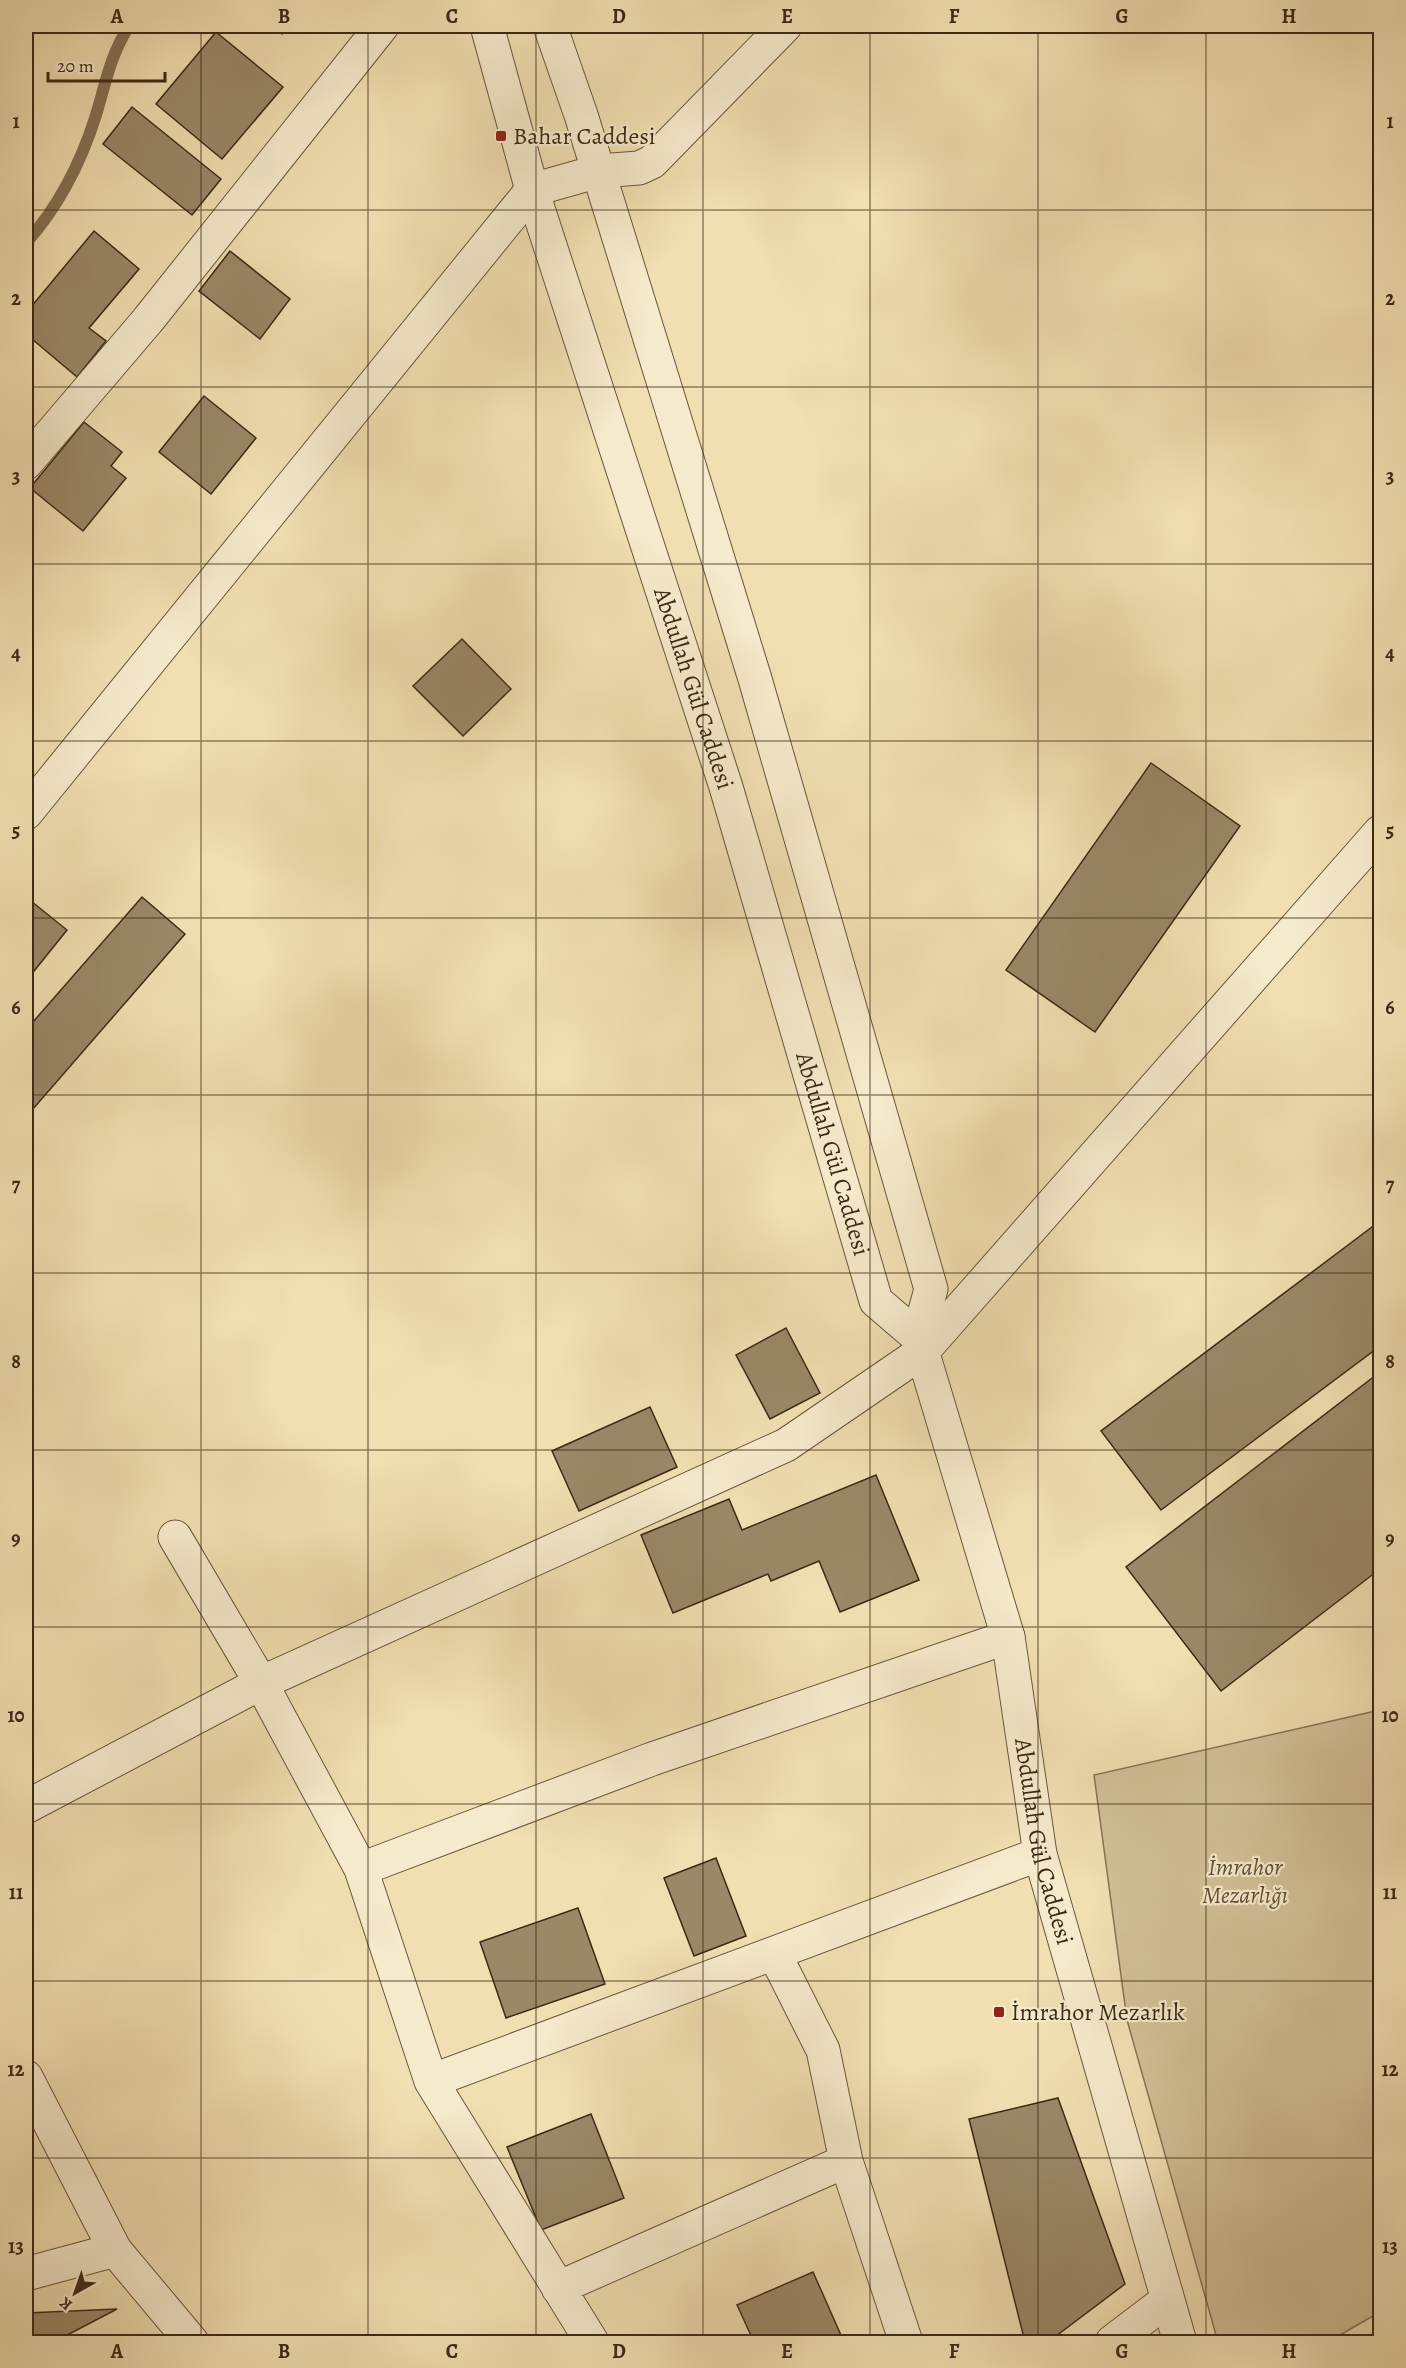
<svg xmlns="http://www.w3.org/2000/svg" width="1406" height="2368" viewBox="0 0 1406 2368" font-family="Alegreya,serif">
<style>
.green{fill:#d2c097;stroke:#867456;stroke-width:1.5}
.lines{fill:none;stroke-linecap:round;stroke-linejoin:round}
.stream{stroke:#837153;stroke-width:12}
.building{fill:#9a8867;stroke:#3b2916;stroke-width:1.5}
.minor-casing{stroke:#68563d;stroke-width:35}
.tertiary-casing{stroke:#68563d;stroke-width:35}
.minor{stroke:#f6eacc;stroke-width:33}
.tertiary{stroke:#f6eacc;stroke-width:33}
.grid{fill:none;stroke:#3b2916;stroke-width:1.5;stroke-opacity:0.55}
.poi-dot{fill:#8f2418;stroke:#f6eacc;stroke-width:2}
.labels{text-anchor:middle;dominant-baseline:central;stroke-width:4.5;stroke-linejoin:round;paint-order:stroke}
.poi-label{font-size:24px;fill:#3b2916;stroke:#f6eacc;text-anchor:start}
.street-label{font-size:24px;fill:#3b2916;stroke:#f6eacc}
.park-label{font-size:24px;font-style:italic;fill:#614f36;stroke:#f6eacc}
.neatline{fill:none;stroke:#3b2916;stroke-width:2}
.grid-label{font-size:20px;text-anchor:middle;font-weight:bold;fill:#3b2916}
</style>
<rect width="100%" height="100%" fill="#f1dfb1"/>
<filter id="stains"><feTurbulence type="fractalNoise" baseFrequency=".00333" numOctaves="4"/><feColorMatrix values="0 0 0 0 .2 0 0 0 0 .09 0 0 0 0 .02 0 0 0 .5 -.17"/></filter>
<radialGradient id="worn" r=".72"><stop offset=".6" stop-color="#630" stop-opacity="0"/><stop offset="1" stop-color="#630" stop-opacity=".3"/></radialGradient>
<!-- green -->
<path class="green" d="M1380,1710V2312L1328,2342H1218L1127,2020L1094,1775Z"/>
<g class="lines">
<!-- stream -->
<path class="stream" d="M26,243C59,206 81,163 96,115C106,82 110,56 129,26"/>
</g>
<!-- building -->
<path class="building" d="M272,26H289L282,34Z
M216,32L283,87L222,159L156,104Z
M132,107L221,179L192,215L103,144Z
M94,231L139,269L89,328L106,341L77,377L26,334V313Z
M230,251L290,299L260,339L199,291Z
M204,396L256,438L211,494L159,452Z
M84,422L122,452L111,466L126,478L83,531L30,488Z
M462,639L511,689L463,736L413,686Z
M1151,763L1240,826L1095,1032L1006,970Z
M26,897L67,930L26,981Z
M142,897L185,934L26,1117V1030Z
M1380,1221V1346L1161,1510L1101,1431Z
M786,1328L820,1393L770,1419L736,1355Z
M1380,1372V1569L1221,1691L1126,1567Z
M650,1407L677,1467L579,1511L552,1451Z
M876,1475L919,1580L840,1612L819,1561L771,1581L768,1574L673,1613L641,1535L729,1499L742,1530Z
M716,1858L746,1936L694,1956L664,1878Z
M578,1908L605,1984L506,2018L480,1942Z
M1058,2098L1125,2284L1048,2342H1025L969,2119Z
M591,2114L624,2198L541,2230L507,2147Z
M813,2272L844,2342H754L737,2305Z
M117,2309L54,2342H26V2313Z"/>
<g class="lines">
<!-- minor casing -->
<g class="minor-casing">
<path id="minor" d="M26,463L148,320L382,26
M26,813L532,190L599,171L639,168L652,162L785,26
M175,1537L261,1683L361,1869L431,2081L592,2342
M26,1807L261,1683L786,1445L922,1352L1380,832
M361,1869L652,1759L1008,1637
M775,1955L823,2050L846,2161L906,2342
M26,2077L115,2250L192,2342
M431,2081L1040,1854
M26,2274L115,2250
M558,2288L846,2161
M1112,2342L1166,2301"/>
</g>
<!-- tertiary casing -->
<g class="tertiary-casing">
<g id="tertiary">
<path id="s1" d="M487,26L532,190L726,787L876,1301L918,1337"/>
<path id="s2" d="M550,26L581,115L755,679L931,1289L918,1337L1008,1637L1040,1854L1180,2342"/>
</g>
</g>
<!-- minor -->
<use href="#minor" class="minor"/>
<!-- tertiary -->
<use href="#tertiary" class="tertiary"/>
</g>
<!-- grid -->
<path class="grid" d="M201,26V2342M368,26V2342M536,26V2342M703,26V2342M870,26V2342M1038,26V2342M1206,26V2342M26,210H1380M26,387H1380M26,564H1380M26,741H1380M26,918H1380M26,1095H1380M26,1273H1380M26,1450H1380M26,1627H1380M26,1804H1380M26,1981H1380M26,2158H1380"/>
<!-- markers -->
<g class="poi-dot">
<rect x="495" y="130" width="12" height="12" rx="3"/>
<rect x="993" y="2006" width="12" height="12" rx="3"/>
</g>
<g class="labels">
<!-- poi labels -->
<g class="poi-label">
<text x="513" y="136">Bahar Caddesi</text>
<text x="1011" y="2012">İmrahor Mezarlık</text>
</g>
<!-- street labels -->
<g class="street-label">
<text stroke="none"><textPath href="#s1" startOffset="694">Abdullah Gül Caddesi</textPath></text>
<text stroke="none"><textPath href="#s1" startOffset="1180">Abdullah Gül Caddesi</textPath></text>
<text stroke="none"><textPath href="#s2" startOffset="1890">Abdullah Gül Caddesi</textPath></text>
</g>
<!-- park labels -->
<g class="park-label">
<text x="1245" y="1867">İmrahor<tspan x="1245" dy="28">Mezarlığı</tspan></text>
</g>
</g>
<!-- margin -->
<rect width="1406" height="2368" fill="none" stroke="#f1dfb1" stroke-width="66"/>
<!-- north arrow -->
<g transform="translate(75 2293) rotate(220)" stroke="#f6eacc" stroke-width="4.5" paint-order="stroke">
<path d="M0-4.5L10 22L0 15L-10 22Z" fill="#3b2916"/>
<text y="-9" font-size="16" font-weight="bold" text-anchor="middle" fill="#3b2916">K</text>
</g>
<!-- scale -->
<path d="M48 72v9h117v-9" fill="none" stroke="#3b2916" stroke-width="3"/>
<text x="57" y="72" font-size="18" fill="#3b2916" stroke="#f6eacc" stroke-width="4.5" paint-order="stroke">20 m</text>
<rect x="33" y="33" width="1340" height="2302" class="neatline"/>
<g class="grid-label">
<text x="117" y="23">A</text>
<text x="284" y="23">B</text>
<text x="452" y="23">C</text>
<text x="619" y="23">D</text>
<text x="787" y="23">E</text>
<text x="954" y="23">F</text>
<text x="1122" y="23">G</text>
<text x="1289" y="23">H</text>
<text x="16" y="128">1</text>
<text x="1390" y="128">1</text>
<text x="16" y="305">2</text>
<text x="1390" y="305">2</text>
<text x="16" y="483">3</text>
<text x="1390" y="483">3</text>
<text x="16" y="660">4</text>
<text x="1390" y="660">4</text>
<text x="16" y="837">5</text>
<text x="1390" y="837">5</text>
<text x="16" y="1014">6</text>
<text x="1390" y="1014">6</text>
<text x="16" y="1191">7</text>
<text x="1390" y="1191">7</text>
<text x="16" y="1368">8</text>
<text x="1390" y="1368">8</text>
<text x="16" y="1545">9</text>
<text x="1390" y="1545">9</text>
<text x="16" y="1722">10</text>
<text x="1390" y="1722">10</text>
<text x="16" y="1899">11</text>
<text x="1390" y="1899">11</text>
<text x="16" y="2076">12</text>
<text x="1390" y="2076">12</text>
<text x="16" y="2253">13</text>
<text x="1390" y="2253">13</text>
<text x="117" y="2358">A</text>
<text x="284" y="2358">B</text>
<text x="452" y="2358">C</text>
<text x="619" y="2358">D</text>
<text x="787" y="2358">E</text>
<text x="954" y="2358">F</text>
<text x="1122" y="2358">G</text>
<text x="1289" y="2358">H</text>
</g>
<rect width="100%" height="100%" filter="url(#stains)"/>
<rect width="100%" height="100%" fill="url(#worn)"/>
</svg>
